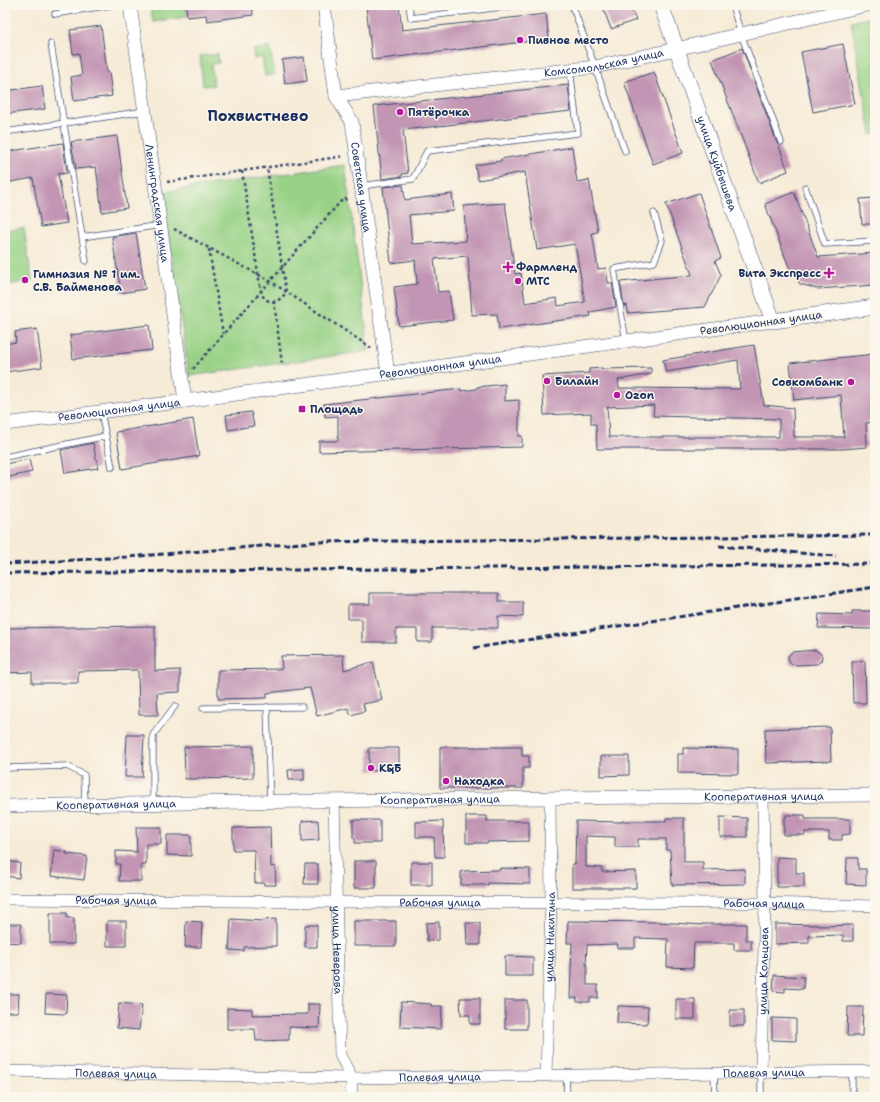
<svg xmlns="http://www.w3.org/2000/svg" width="880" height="1102" viewBox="0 0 880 1102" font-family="'Shantell Sans',sans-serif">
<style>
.green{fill:#98d286;stroke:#5a8072}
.building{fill:#c295b4;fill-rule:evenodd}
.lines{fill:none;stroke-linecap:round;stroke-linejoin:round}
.service-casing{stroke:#3c4b70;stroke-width:7}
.minor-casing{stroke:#3c4b70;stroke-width:12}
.tertiary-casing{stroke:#3c4b70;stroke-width:14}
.secondary-casing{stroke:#3c4b70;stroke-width:16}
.path{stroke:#3c4b70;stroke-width:2.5;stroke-dasharray:3 3;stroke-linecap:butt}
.service{stroke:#fff;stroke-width:5.5}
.minor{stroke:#fff;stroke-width:11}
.tertiary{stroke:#fff;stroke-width:13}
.secondary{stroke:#fff;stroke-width:15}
.rail{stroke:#1b2f5e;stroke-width:3;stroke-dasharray:6 3;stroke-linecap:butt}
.poi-dot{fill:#b5179e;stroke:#fbf7ec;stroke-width:1.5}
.labels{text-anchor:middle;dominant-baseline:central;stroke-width:3;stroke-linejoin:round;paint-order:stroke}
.poi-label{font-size:11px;font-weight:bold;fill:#1b2f5e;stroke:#fbf7ec;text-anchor:start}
.street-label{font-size:11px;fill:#1b2f5e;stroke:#fbf7ec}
.district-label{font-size:15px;font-weight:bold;fill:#1b2f5e;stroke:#fbf7ec}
</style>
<rect width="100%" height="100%" fill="#fbf7ec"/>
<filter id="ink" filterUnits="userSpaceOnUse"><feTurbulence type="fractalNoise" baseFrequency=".025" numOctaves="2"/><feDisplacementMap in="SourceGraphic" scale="8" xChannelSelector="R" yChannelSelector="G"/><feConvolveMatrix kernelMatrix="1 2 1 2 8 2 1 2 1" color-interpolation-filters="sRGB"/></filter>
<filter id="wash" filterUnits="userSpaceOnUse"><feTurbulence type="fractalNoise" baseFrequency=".012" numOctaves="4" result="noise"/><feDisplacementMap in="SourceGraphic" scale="16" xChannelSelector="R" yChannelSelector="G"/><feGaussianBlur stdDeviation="0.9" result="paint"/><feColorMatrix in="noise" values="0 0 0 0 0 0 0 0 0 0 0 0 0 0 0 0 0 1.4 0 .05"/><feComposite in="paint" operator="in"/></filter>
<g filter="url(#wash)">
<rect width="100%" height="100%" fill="#f6ebd7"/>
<!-- green -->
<path class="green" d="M150,5H186L187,17L153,22Z
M875,17V134L871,135L851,21Z
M270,47L275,74L265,76L262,57L254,59L253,50Z
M218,54L219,63L211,64L214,85L203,86L200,56Z
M345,165L369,351L189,376L162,192Z
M24,228L32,281L5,285V231Z"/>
<g id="blocks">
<!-- building -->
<path class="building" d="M186,5H252L253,15L207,21L206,15L187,17Z
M366,5H399L402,30L546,14L549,39L372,60Z
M602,5H630L636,20L611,29Z
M101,26L107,72H109L112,96L74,101L71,77L82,75L79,53L73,54L70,30Z
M843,44L855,104L813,112L801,52Z
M742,48L777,143L779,146L788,171L759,183L712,60Z
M304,57L307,81L285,84L282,60Z
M654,72L683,153L653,164L624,82Z
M568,85L571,111L403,130L408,173L402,174V176L382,179L374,106Z
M42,86L45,109L5,114V91Z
M117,136L127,208L102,212L96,167L76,169L71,142Z
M63,143L67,173L58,174L67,223L41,227L33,178L5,183V152Z
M572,147L577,182L589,180L598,232L592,233L598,269L606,268L608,283H612L616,307L590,312L591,316L499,329L497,314L472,315L468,256L434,259L438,292L449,291L453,320L399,326L394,287L417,284L415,260L391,263L383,187L403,185L405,200L452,194L454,211L409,215L412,244L466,241L464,206L505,203L515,274L521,273L525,303L557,298L558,306L585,302L575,244L537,250L525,172L478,180L475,165L501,161V159Z
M794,192L818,257L875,253V285L818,289L800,284L789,267L765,204Z
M699,193L721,258L715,261L721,275L705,307L628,313L627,305L624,306L620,282L692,275L666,204Z
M875,198V224H862L860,199Z
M136,233L145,289L121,293L112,237Z
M149,325L152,350L73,359L70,335Z
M37,329L42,367L5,372V344L16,342L15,332Z
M754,345L764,405L793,408L794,437H844L841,395L794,400L790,363L875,354V422L866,423L867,447L842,449H597L596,424H591V413L544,415L542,376L589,373V369L602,368V369L651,368V374L618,380L619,388L740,389L738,360L666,372L663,360ZM654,405L653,416L779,419V437H609L607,407Z
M505,384V401L519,400V436H522V447L319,452V441H338V416L325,417L324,404L461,389V391L477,389V387Z
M251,412L254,426L228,430L226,415Z
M193,419L199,456L122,469L116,432Z
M93,443L98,468L65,473L61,450Z
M29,459L32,472L5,478V464Z
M370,593H499V602H523V617L498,616V628H432V642H417V629H396V642H362V619H348V604H370Z
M852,611H875V629L818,628L819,614L852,615Z
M155,626V671L180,670V692L157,693L158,715H139L138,670L78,671V683H32V672L5,673V628Z
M816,650L820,653L822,656L821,661L817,664L796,665L791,664L789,662L788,657L789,655L792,652Z
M343,655L344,670L373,662L382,700L363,704L365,711L351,715L348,708L317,716L310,688L267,693V698L218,699V670L282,669L281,656Z
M865,661L866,703H853L852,662Z
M830,727L831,761L766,763L765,729Z
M127,735H144L142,777H125Z
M253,746V778L185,779L184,747Z
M440,747H522V756H529V768H523V788H440Z
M369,748H399V770L369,771Z
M683,748L738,749V774L678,773V754H683Z
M601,756H629V775L601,776Z
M304,769V780H289L288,770Z
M786,815H805V819H850V834L842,835V840H829V832H805V835H784V818H786Z
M466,816H487V821H529V841L487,842V843H466Z
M720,817L747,818V837H720Z
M666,818H684V862H703V870L745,869V884L672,885L670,850H666V839H638V847H615V837L586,836V867L602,868V872L636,871V888H572V864H575L576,821L622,822V821H666Z
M318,820L319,840L302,841V821Z
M353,820H380V843H355V838H353Z
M443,821L444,857H435L434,837H416V822Z
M136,827H161V844H146V865H141V881H119L120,864H116V851L137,852Z
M270,827L271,867L275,866L276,885H264V883H255L254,850H233V828Z
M167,835H191V856L167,855Z
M54,850L67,852L66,854L87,856L84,880L51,876Z
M777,857L796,858V873H804V887H777Z
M847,858H858V869H866V885L846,884Z
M5,861L20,863L19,878L5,876Z
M354,861H376V888H354Z
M411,862H432V885H411Z
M305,864H318V884H304Z
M500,868L530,869V884L488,883V885H461V871L500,870Z
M50,913H67V918H74V944H50Z
M231,919L263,921V920L276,919V946L244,947V951L229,950Z
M107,921H126V946H107Z
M186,921L202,922L201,947H185Z
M354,921H396V946H354Z
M568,921L660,922L702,925V924H746V940H751V950H734V943H694L693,968L667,967L668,939L635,938V948H617L618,944L587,945L586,965H587V985H598V998H590V1002H577V998H570L572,943H567Z
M439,922V940L427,941L426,923Z
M466,923H480V945H467Z
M5,924H21V943L5,942Z
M775,924L818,925V926L853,925V941H843V935L809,936V943L775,944Z
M305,925H317V947H305Z
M505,956L533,957V976H505Z
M774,975L804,977L803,989L785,988V992L773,991Z
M6,994H19L18,1012H6Z
M46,994L67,995L66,1014L45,1013Z
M460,998H480V1024H470V1015H461Z
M676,999H695V1019H676Z
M505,1000H527V1029H505Z
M401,1002L431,1004V1006H442L441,1029L400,1027Z
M119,1003L142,1005L139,1030L117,1028Z
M308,1004H320L319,1028L289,1027V1040L256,1041L255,1029H227V1008L252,1009V1015L308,1014Z
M618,1006L648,1007L647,1024L617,1023Z
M848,1007H863L862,1036H847Z
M730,1010H744V1026H730Z
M772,1018L796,1019V1041L772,1040Z"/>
</g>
</g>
<g filter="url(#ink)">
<use href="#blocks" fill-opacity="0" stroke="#3c4b70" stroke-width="1"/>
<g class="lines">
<!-- service casing -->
<g class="service-casing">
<path id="service" d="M409,5L411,18L518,5
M572,5L595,67L625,151
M732,5L741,34L781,142
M55,14L111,5
M51,44L86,261
M5,132L145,111
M361,186L413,179L427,151L578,133L570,70
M805,187L825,244L875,241
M82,237L161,225
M626,342L614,269L654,262L662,241L654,213
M101,412L112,467
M5,457L106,436
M267,707L270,802
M203,708L302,707
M5,768L67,766L84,775L85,805
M153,804V735L175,706
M761,1072V1097
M714,1073L715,1097
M566,1075L567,1097
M852,1097V1072"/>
</g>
<!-- minor casing -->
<g class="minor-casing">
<g id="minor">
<path id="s1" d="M334,801L340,1055L352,1078L351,1097"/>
<path id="s2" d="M5,899L336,902L765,903L875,906"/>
<path id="s3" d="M5,1071L352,1078L875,1071"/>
<path id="s4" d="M761,1072L765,903L763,797"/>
<path id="s5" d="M546,1076L551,902L550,798"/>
</g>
</g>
<!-- tertiary casing -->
<g class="tertiary-casing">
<g id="tertiary">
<path id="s6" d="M130,5L185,401"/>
<path id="s7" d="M324,5L336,96L352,122L388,374"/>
<path id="s8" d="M336,96L595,67L676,49L741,34L867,5"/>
<path id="s9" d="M5,424L185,401L773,321"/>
<path id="s10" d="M5,806C186,803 366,800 547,798C656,796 766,797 875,795"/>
</g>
</g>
<!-- secondary casing -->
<g class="secondary-casing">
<g id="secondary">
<path id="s11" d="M661,5L773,321L875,307"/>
</g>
</g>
<!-- path -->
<path class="path" d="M242,171L261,292C266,306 280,303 286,292L267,167
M167,182L345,156
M174,229L270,281L370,347V349
M209,249L223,334
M274,301L282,364
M193,369L301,246L342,200L347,199"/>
<!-- service -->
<use href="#service" class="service"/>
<!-- minor -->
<use href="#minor" class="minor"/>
<!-- tertiary -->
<use href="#tertiary" class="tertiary"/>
<!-- secondary -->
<use href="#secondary" class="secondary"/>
<!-- rail -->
<path class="rail" d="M719,546L836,556
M5,564L127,557L313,542L875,535
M5,573L875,564
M474,648L875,587"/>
</g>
</g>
<!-- markers -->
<g class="poi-dot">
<circle cx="520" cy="40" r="4"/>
<circle cx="400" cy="112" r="4"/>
<path d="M506 261h4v4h4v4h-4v4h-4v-4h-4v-4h4z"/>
<path d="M827 267h4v4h4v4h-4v4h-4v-4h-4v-4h4z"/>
<circle cx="25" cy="280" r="4"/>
<circle cx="518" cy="281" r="4"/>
<circle cx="547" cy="381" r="4"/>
<circle cx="851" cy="382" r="4"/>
<circle cx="617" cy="395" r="4"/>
<rect x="298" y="405" width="8" height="8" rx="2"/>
<circle cx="371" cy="768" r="4"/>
<circle cx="446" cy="781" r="4"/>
</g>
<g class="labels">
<!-- poi labels -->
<g class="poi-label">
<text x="528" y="40">Пивное место</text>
<text x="408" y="112">Пятёрочка</text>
<text x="516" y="267">Фармленд</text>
<text x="821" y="273" text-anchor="end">Вита Экспресс</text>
<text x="33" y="274">Гимназия № 1 им.<tspan x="33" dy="13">С.В. Байменова</tspan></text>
<text x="526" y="281">МТС</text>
<text x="555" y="381">Билайн</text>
<text x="843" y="382" text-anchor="end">Совкомбанк</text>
<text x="625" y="395">Ozon</text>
<text x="310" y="409">Площадь</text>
<text x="379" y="768">К&amp;Б</text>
<text x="454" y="781">Находка</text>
</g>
<!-- street labels -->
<g class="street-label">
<text stroke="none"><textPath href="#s8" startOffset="270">Комсомольская улица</textPath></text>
<text stroke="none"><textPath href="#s11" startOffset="168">улица Куйбышева</textPath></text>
<text stroke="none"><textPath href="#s7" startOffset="188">Советская улица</textPath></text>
<text stroke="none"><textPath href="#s6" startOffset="200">Ленинградская улица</textPath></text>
<text transform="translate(761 323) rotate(-8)">Революционная улица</text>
<text stroke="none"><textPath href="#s9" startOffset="439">Революционная улица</textPath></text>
<text stroke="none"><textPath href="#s9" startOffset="115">Революционная улица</textPath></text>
<text stroke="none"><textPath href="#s10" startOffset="759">Кооперативная улица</textPath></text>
<text stroke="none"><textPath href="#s10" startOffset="435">Кооперативная улица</textPath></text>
<text stroke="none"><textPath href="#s10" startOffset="111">Кооперативная улица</textPath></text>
<text stroke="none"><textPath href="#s2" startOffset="111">Рабочая улица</textPath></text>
<text stroke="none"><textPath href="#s2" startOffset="435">Рабочая улица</textPath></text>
<text stroke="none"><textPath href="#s2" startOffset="759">Рабочая улица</textPath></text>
<text stroke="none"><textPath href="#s5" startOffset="139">улица Никитина</textPath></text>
<text stroke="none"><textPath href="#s1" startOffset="149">улица Неверова</textPath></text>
<text stroke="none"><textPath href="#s4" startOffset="101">улица Кольцова</textPath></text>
<text stroke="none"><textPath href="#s3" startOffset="759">Полевая улица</textPath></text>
<text stroke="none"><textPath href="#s3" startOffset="111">Полевая улица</textPath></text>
<text stroke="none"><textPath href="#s3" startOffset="435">Полевая улица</textPath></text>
</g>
<!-- district labels -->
<g class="district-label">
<text x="258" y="116">Похвистнево</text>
</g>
</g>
<!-- margin -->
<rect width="880" height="1102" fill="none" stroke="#fbf7ec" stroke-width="20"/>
</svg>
